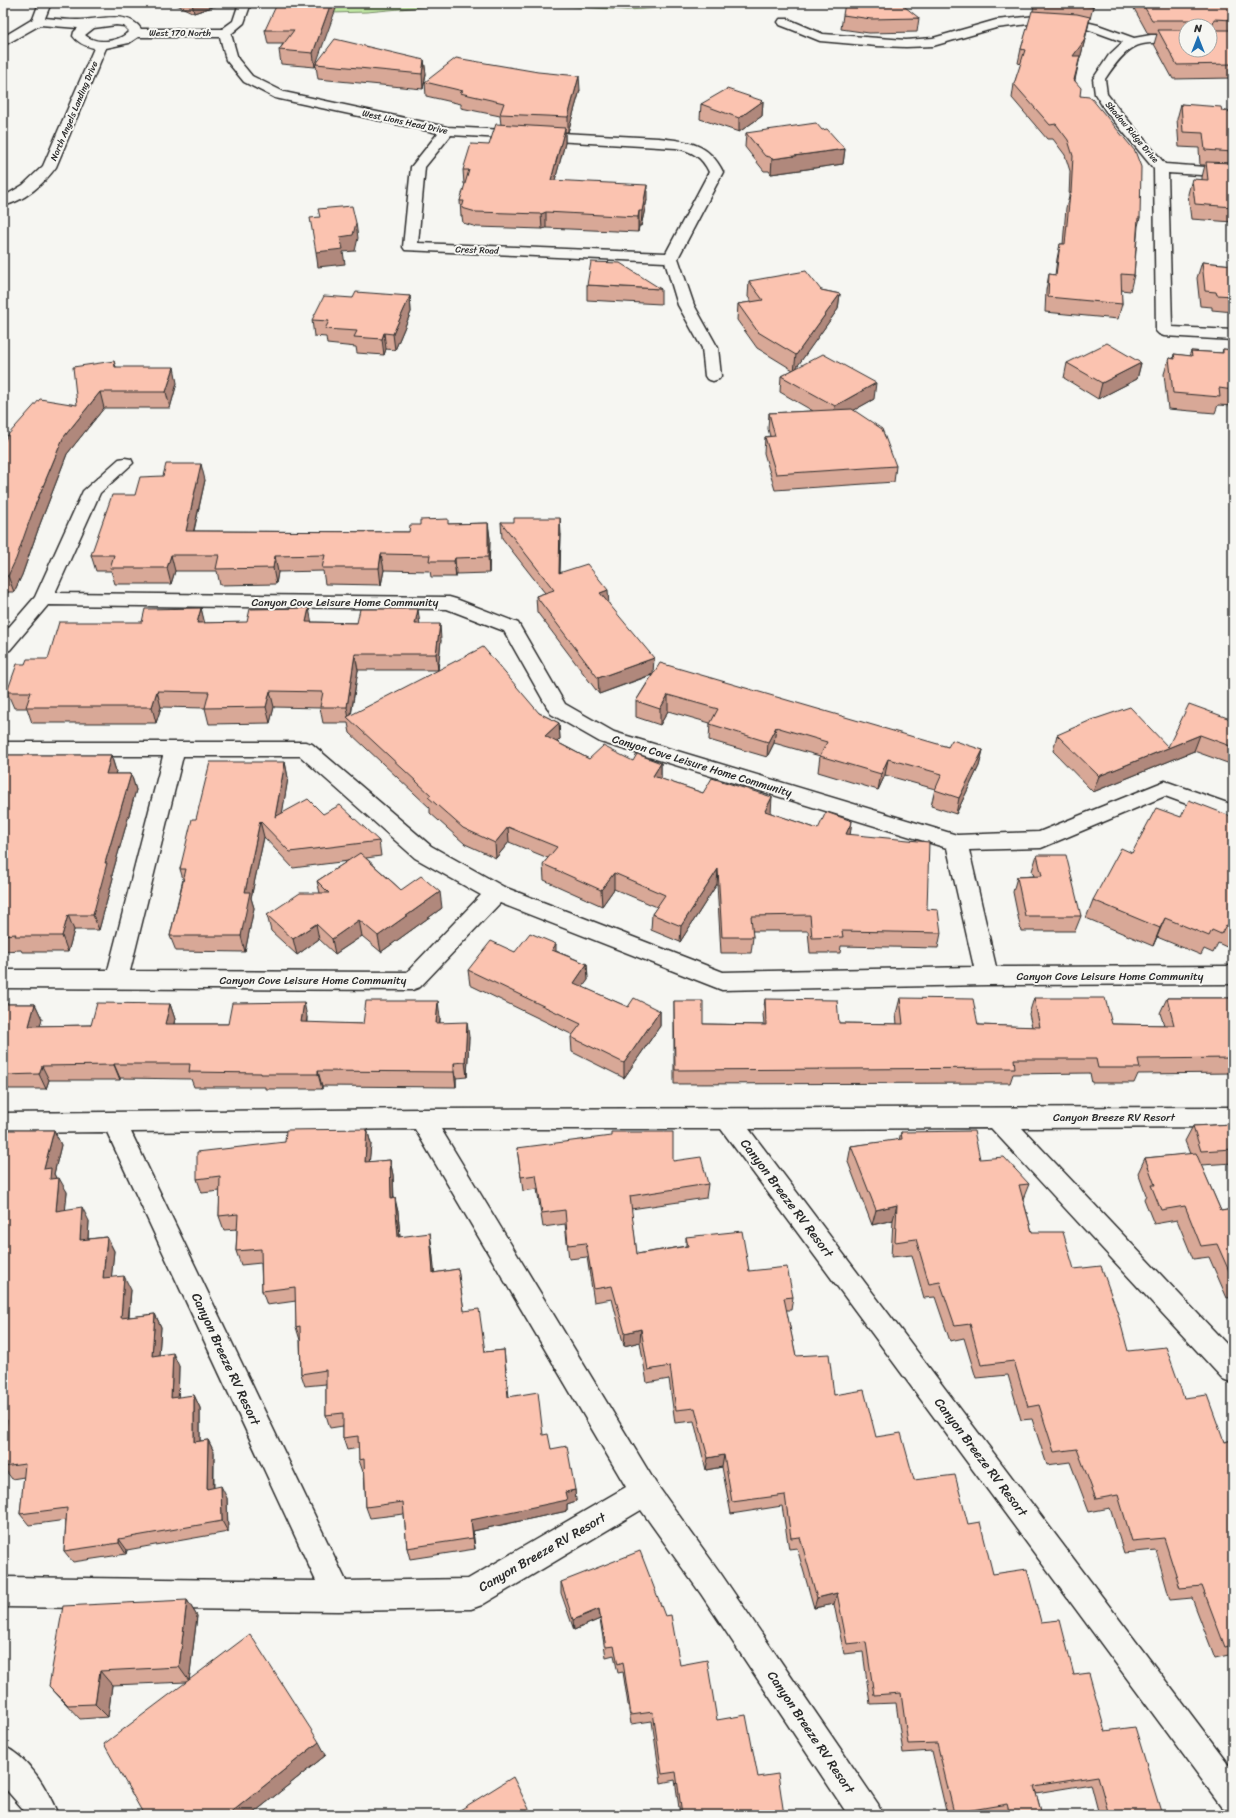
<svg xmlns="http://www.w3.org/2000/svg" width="1236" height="1818" viewBox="0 0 1236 1818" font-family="Sriracha,sans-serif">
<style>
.green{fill:#c0e7a3;stroke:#768967}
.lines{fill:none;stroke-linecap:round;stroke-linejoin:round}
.minor-casing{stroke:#2b2b2b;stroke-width:3}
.minor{fill:#f6f6f2;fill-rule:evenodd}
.wall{fill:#d8a897;stroke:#2b2b2b;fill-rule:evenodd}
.shaded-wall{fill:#b0887b;stroke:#2b2b2b}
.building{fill:#fbc3b0;stroke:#2b2b2b}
.labels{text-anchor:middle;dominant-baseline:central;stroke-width:4;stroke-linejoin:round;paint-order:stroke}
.far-street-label{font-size:9px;fill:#2b2b2b;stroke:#f6f6f2}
.street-label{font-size:11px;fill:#2b2b2b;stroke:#f6f6f2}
.near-street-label{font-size:13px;fill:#2b2b2b;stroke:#f6f6f2}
</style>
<rect width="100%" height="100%" fill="#f6f6f2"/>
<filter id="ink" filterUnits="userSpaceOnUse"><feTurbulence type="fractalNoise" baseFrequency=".025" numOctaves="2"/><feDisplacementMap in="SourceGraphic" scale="8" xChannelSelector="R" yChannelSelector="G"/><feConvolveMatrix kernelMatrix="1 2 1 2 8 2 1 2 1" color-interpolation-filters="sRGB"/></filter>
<g filter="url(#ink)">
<!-- green -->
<path class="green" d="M260,3H465L367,12L332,13L259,5Z
M517,3H747L627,10Z"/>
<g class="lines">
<!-- minor casing -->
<g class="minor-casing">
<path id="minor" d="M39,3H51L45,18C56,19 66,20 76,20C96,21 128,9 141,29H222L233,21L239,3H251L244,23L231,34L238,59L252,76L284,92L447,127L658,138C687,141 709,143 723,172L678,258L694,305L718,348L721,376L719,379L713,381L707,379L705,376L702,348L678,305L665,262L405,250L403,247L411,167L438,133L275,98L244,82L226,60L220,37H138L129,43L106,48L56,167C44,184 24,201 3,206V197L23,185L43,166L94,48C85,46 78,43 73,36L74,32L78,28L40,25L3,46V37L33,19ZM116,25L124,26L129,31C120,42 96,45 85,35L94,28ZM451,135L676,148C692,151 702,157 709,172L666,253L418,243L425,167Z
M1036,16L1074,19L1098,25L1134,38L1151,35H1186V43C1139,43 1133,37 1105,79L1107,94L1117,107L1165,164L1233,169V177L1168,173L1172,327L1233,330V340L1164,336L1159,334L1156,331L1154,169L1105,110L1095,94L1093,79L1109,55L1123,42L1090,30L1074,26L1036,23L996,28L933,46L906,47L877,46L820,41L793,30L780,25L778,22L780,19H788L823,34L906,40L933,38L996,20Z
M125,458L131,459L133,463L100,493L55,593L449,597L456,599L518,623L565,704L614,732L957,835L1039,832L1165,781L1233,805V821L1165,796L1041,848L969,850L996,967L1233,966V984L987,985L722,990L500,903L420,987L412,990L3,988V970H108L163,756H3V742H305L312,744L431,846L504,887L723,972L974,967L947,848L600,742L551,714L504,631L447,609L48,605L10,650L3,652V634L35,597L83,491L119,459ZM183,756H300L415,858L481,895L407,972L130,971Z
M1233,1107V1127L1022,1128L1233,1351V1383L1223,1379L991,1128L749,1129L1233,1770V1812L1222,1807L721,1129H441L655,1482L721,1574L878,1804L883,1815H848L701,1594L641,1510L482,1605L471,1609L338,1611L3,1607V1577L316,1581L107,1132L3,1133V1113L422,1109ZM415,1129L626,1487L468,1579L346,1581L131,1132Z
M3,1746C29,1757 48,1790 58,1815H25L23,1809L3,1786Z"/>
</g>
<!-- minor -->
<use href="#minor" class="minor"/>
</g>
<!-- wall -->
<path class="wall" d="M168,3H224L194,13L175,4H169Z
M310,3L317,63L424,60L426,74L423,89L318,79L316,66L315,67L281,64L279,50L283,44H268L265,30L288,6Z
M1034,3H1094L1081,55L1080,57L1075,80L1080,96L1140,218L1138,226L1134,275L1130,291L1121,290L1122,304L1118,319L1045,312L1046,290L1049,274L1055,275L1057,259L1060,244H1063L1066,208L1069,197L1070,171L1065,155L1053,139H1047L1012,98L1014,84L1021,64L1018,63L1021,49L1033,11Z
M1131,3H1233V78L1173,79L1154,44L1157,34H1148ZM1186,26H1210L1186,50Z
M843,15L919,18L917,32L869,33L841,29Z
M425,82L580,90L568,132H565V143L555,180L647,200L641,226H639L638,232L546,228L542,229L477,227L463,223L462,216H461L460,201L465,185L464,184L463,170L489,145L501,125L500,116L461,108V104L426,96Z
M763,101L762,116L739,132L700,119L701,104Z
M1181,104L1233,112V222L1191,219L1188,194L1192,179L1202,180V177L1205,165H1200L1199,148L1179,147L1177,119Z
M746,133L845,149L843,164L771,174L769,171H764L745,147Z
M1202,262L1233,265V312L1212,310V307L1200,306L1197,278Z
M749,281L821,290L840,294L838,309L795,369L874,399L854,410L896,466L894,482L775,490L764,453L765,437L770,436L768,429L769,413L813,411L780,392L781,376L793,370L757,348L737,320L738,304L752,302L748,297Z
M587,285L661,289V304L587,300Z
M410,296L411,312L395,350L386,349L384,355L357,353L356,347L327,344L326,337L314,336L312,320L353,298Z
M1223,349L1233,350V406L1218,405L1215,413L1168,409L1164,374L1169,358L1173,359L1174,354L1189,356L1191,351L1222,353Z
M114,361L116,367L177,383L170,408H104L67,454L40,524L22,575L14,592H8L3,604V445L77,405Z
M1067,363H1141L1137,379L1098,399L1064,378Z
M163,476L205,480L194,531L409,532L449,524L488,523L490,539L489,573L456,574V577H431L430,571L384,570L381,585L325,584L323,571L278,572L276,584L220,585L217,571H175L171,584H115L111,571H96L91,555L135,495Z
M501,522L561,534L560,573L608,603L653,673L948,747L983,750L979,766L956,814L931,806L935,789L885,775L878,790L818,772L820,756L774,743L767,757L709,740L710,723L668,711L660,725L636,717V701L652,675L599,694L537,612L536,596L545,593L502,538Z
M201,608L204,623L311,622L419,624L441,640L438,670H358L351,716L539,713L559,723L560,739L557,742L589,759L661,763V779L703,793L770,813L818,829L850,834L927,909L941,933L938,948L841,946L840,953H810L808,931H752L753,937L751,953H721L717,884L680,942L651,930L652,914L657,907L614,889L602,906L544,880L543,864L548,858L509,842L496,858L465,844L430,813V808L350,733L348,723H323L320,708L274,707L270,723L209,724L205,708L161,707L156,723H32L27,708H14L7,692L25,664L48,659L142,622Z
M1233,720V765L1194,751L1093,792L1053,751L1057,735L1168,747Z
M3,755H111L116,771L115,774H131L136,790L112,875L113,878L99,930H74L68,952H22L21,950L3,951Z
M285,762L288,778L282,813L323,814L379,841L381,856L366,858L401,890L442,908L381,952L362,936L335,954L319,939L297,955L271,931L267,915L320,893L317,881L348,861L293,868L264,837L251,898L254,908L245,952L176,951L170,936L183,879L180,869L196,819Z
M1181,817H1233V950L1218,943L1213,953L1204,949L1201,955L1157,937L1153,946L1086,918L1093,900L1132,853Z
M1037,855L1081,916L1075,931H1021L1013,892L1017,877L1034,876L1032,871Z
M556,951L587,964L588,980L582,987L628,1007L660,1011V1026L624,1078L572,1052L571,1037L573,1035L470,985L468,970L515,952Z
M900,998L978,1025L1032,1027L1029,1014L1034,998L1112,1024L1164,1025L1160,1013L1167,998H1233V1073L1138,1074L1134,1083H1092L1090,1073L1013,1074L1010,1083L674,1084V1001L703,1024L764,1025L763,1014L765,999L839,1023L897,1024L896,1014Z
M3,1004H35L42,1019L40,1026L91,1025L170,1004L175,1019L174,1024H228L307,1017V1023L363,1024L440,1017V1023L469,1037L467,1077L456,1078V1087L322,1086V1089H265V1087H194L191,1079L120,1078V1080H49L46,1089H3Z
M1233,1124V1163L1201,1165L1221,1211L1233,1209V1297L1227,1298L1209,1257L1193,1259L1177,1220L1154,1224L1144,1199L1146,1195L1138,1173L1145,1158L1190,1154L1185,1141L1193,1126Z
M367,1129L371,1144L369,1162L390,1160L393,1175L394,1198L398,1212L400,1237L432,1247L434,1273L458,1269L464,1311L485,1352L504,1350L509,1397L543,1435L575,1490L576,1501L567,1504V1511L473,1531L475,1549L410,1559L407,1548L404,1514L370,1518L366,1507L364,1471L363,1472L359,1460V1448L347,1450L343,1438V1426L330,1428L326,1415V1384L305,1386L301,1374L300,1340L296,1327V1301L267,1305L262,1291L261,1263L241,1265L236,1251L237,1229L224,1230L219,1216L220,1191L202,1193L197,1179L285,1142Z
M3,1130H54L61,1145L54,1174L56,1178L67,1192L65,1210L89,1221L88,1239L107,1237L114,1251L111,1278L131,1290L129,1317L155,1314L161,1327L159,1355L179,1366L178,1398L194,1395L200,1408V1441L208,1440L214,1452V1488L227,1498L228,1532L127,1550L126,1554L73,1562L64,1551L66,1520L29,1525L20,1514L24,1477L12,1479L3,1467L6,1434H3Z
M901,1132L980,1159L1029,1184L1023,1199L1032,1232L1074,1269L1128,1351L1184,1398L1224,1442L1233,1440V1654L1215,1658L1192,1598L1170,1600L1156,1550L1124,1553L1110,1508L1089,1512L1070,1462L1047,1465L1032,1419L1021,1420L1008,1375L976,1378L964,1338L950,1341L935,1297L924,1298L912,1255L891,1257L893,1220L872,1225L848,1162L851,1146L899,1140Z
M517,1148L673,1161L708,1184L706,1198L631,1209L637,1254L686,1246V1237L749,1271L793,1297L791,1310H786L796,1356L876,1437L914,1480L968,1524L993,1574L1041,1622L1074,1675L1105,1731L1162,1815H1099L1091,1784L1036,1793L1042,1815H1001V1812L981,1815H947L932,1751L903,1753L896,1703L870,1704L863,1652L844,1654L834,1604L814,1608L797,1548L789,1549L782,1506L731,1514L722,1467L706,1470L694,1421L675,1423L669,1379L647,1383L640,1342L624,1346L612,1299L594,1302L587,1257L569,1259L565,1224L543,1227L537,1189L523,1191Z
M561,1582L680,1665L717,1720L784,1815H680L675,1780L661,1783L652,1721L631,1724L623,1672L618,1673L614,1655L606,1657L600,1619L574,1630L561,1593Z
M187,1600L197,1616L189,1680L326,1755L251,1815H144L187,1682L112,1685L108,1717L80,1719L49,1686Z"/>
<!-- shaded-wall -->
<path class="shaded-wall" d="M192,3H224L194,13Z
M331,3H338L316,64L315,67L313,53Z
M1090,17L1087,31L1081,55L1080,57L1071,94L1073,56Z
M424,60L426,74L423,89L422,74Z
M579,76L580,90L568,132V117Z
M763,101L762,116L739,132V118Z
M565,128V143L551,195V180Z
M845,149L843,164L771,174L772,159Z
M647,185V200L641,226L642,211Z
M639,211V226L638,232V217Z
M546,212V228L542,229L541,214Z
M356,223L358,238L355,251L343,252L345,264L318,267L316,252Z
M840,294L838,309L794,371L796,355Z
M410,296L411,312L395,350L393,334Z
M384,333L386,349L384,355L382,339Z
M1141,363L1137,379L1098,399L1102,383Z
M174,367L177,383L170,408L166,392Z
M876,383L874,399L833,422L835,406Z
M100,392L104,408L67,454L40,524L22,575L14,592L8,576L34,508L63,438Z
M201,464L205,480L190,547L186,531Z
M560,518L561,534L559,589V573Z
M488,523L490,539L489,573L488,557Z
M381,554L384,570L381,585L379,568Z
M171,555L175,571L171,584L167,568Z
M275,556L278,572L276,584L273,568Z
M455,558L456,574V577L454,561Z
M3,578L8,592L3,604Z
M608,590L609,606L600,593Z
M201,608L205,624L197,623Z
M309,608L312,624L306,622Z
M418,609L420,625L415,624Z
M440,624L441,640L438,670L436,654Z
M355,654L358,670L350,720L349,719L347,707Z
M654,658L653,674L599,694L598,678Z
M157,691L161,707L156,723L152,707Z
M270,691L274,707L270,723L266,707Z
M668,695V711L660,725V709Z
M559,723L560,739L546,752L545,736Z
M776,727L774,743L767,757L768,742Z
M1200,735L1194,751L1093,792L1099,776Z
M983,750L979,766L956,814L959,798Z
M111,755L116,771L111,790L106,774Z
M888,759L885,775L878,790L881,774Z
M285,762L288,778L279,833L275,817Z
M661,763V778L652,792L653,776Z
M131,774L136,790L112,875L113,878L99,930L93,915L105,863Z
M772,797L771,813L763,827L765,811Z
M260,821L264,837L251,898L254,908L245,952L241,936L245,892Z
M852,821L850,836L846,834Z
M508,827L509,842L496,858L495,843Z
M718,869L717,884L680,942L681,926Z
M614,873V889L602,906L601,890Z
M440,892L442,908L381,952L378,936Z
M68,915L74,930L68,952L62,936Z
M1165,918L1157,937L1153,946L1160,928Z
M359,920L362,936L335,954L332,939Z
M316,924L319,939L297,955L293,939Z
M556,944V960L552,950Z
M587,964L588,980L574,999V983Z
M438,1001L440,1017L438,1038L436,1023Z
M304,1002L307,1017L304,1037L301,1022Z
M35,1004L42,1019L36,1041L29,1026Z
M170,1004L175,1019L170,1039L165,1024Z
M660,1011V1026L624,1078V1063Z
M467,1022L469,1037L467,1077L465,1062Z
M454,1063L456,1078V1087L454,1072Z
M114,1064L120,1078V1080L114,1065Z
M42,1066L49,1080L46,1089L39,1074Z
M318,1071L322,1086V1089L318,1074Z
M367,1129L371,1144L368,1177L365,1162Z
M54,1130L61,1145L54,1174L58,1182L57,1193L44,1169Z
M390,1160L393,1175L394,1213L391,1199Z
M59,1178L67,1192L64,1225L56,1211Z
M395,1198L398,1212L401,1251L398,1237Z
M897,1205L893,1220L872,1225L876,1210Z
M82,1207L89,1221L87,1254L80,1240Z
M430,1233L432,1247L436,1287L433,1273Z
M107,1237L114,1251L110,1292L103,1278Z
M124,1276L131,1290L127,1331L121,1318Z
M155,1314L161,1327L158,1369L152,1356Z
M641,1329L640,1342L624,1346L625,1333Z
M173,1353L179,1366L178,1411L171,1398Z
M194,1395L200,1408V1454L194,1442Z
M208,1440L214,1452L213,1500L207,1489Z
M724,1455L722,1467L706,1470L708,1458Z
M221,1486L227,1498L228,1532L222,1521Z
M575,1490L576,1501L567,1504V1511L473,1531L475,1549L473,1538L471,1520Z
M119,1539L127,1550L126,1554L119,1543Z
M837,1593L834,1604L814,1608L817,1598Z
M187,1600L197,1616L189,1681L179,1667Z
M599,1609L600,1619L574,1630L573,1620Z
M100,1671L112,1685L108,1717L95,1704Z
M319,1742L326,1755L251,1815H228Z"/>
<!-- building -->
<path class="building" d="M289,3H310L314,5L316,3H331L313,53L279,50L294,30H265L276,6H288Z
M845,3H900L919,18L871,19L843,15Z
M1067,3H1094L1093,7L1077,4Z
M1142,3H1233V20L1214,19L1212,29L1214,30H1233V64L1177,65L1158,30H1186V50H1210V26H1191V20H1152Z
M1032,11L1077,14L1090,17L1084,41L1073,56H1080L1074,80L1081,88L1080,96L1089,97L1092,99L1135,151L1141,167L1140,218H1138L1134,275L1121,274L1122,304L1048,297L1049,274L1056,275L1060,244H1065L1070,193H1071L1073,156L1068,140L1056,124L1050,125L1014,84L1025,50L1021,49Z
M335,39L424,60L422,74L316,64Z
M456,58L538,72L579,76L568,117L500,114L504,103L460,93L463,91L425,82Z
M727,89L763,101L739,118L701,104Z
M1181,104L1221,107L1222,111L1233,112V152L1205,150L1203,133L1183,132Z
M816,123L822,130L827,129L845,149L772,159L770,157L765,156L746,133Z
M496,124L565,128L551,180L647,185L642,211H639L638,217L546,212L541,214L476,212L462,208L464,201H460L469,170H463L471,144L489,145Z
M1206,162L1233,163V207L1195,204L1192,179L1208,180Z
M352,206L356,223L353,235L340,237L343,249L316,252L310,218L320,217L318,209Z
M591,262L620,263L661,289L587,285Z
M1202,262L1233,265V296L1217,295L1216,292L1205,291Z
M806,271L821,290L840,294L796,355L758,332L738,304L763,300L749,281Z
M356,292L410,296L393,334L384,333L382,339L354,337L357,331L325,329L329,321L312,320L324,296L353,298Z
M1107,343L1141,363L1102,383L1067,363Z
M1223,349L1233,350V390L1219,388L1220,397L1173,393L1169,358L1175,359L1174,354L1192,356L1191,351L1223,353Z
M823,354L876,383L835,406L781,376Z
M114,361L115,367H174L166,392H100L63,438L34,508L16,559L8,576H3V445L7,436L40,399L77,405L73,367Z
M852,409L882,429L896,466L776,474L765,437L775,436L769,413Z
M166,464H201L186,531L409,532L410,525H420V520L448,519V524L488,523V557L455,558L454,561H429L430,555L381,554L379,568H322L325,555L275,556L273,568L216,569L219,555H171L167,568H110L114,555H91L112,495H135L140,477L163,476Z
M514,518H560L559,573L587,564L608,590L600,593L654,658L598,678L536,596L554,590L501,522H514Z
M201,608L197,623L247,622L250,609L309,608L306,622L357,623L360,609H418L415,624H440L436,654H355L347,707H320L323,692L270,691L266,707L205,708L209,692L157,691L152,707H26L31,692H7L17,664H25L27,659H48L59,622H142L145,609Z
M483,647L539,713L559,723L545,736L589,759L603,746L633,761L637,754L661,763L653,776L703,793L712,778L772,797L765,811L818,829L826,812L852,821L846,834L929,842L927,909L938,910L941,933L842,931L843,937L812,938L810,915L751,916L753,937H722L718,869L681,926L652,914L665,895L614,873L601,890L543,864L557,847L508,827L495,843L463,828L428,797L431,795L347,717Z
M660,663L948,747L952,740L983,750L959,798L935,790L942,774L888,759L881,774L820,756L827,742L776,727L768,742L710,724L718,709L668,695L660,709L636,701Z
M1189,704L1233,720V747L1200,735L1099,776L1057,735L1089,721L1130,707L1168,747Z
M3,755H111L106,774H131L105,863H107L93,915H68L62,936H15L16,934L3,935Z
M210,762H285L275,817L308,799L323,814L340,805L379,841L290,852L260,821L245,892H250L241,936H170L186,869H180L192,819H196Z
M1189,800L1233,817V928L1226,925L1221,934L1212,930L1209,936L1165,918L1160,928L1093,900L1121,848L1132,853L1156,808L1181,817Z
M360,853L401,890L421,876L440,892L378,936L359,920L332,939L316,924L293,939L267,915L300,893H329L317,881Z
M1037,855H1066L1081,916H1025L1017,877L1042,876Z
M530,933L556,944L552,950L587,964L574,983L628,1007L634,998L660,1011L624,1063L571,1037L581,1024L468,970L491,941L515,952Z
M900,998L973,999L978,1025L1040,1027L1034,998H1105L1112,1024L1174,1025L1167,998H1233V1058L1138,1059L1140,1068H1098L1096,1059H1014L1015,1068L675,1070L674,1001H703V1024L766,1025L765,999L837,1000L839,1023L903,1024Z
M366,1001H438L436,1023L467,1022L465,1062L454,1063V1072L318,1071V1074H261V1073L189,1072L190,1064H114V1065L42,1066L39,1074L3,1075V1004H35L29,1026L91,1025L97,1003L170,1004L165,1024H228L232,1003L304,1002L301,1022L363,1024Z
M1233,1124V1149L1201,1151L1193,1126Z
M367,1129L365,1162L390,1160L391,1199L395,1198L398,1237L430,1233L433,1273L458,1269L464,1311L479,1309L485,1352L504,1350L508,1397L538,1392L543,1435L548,1434L551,1449L567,1446L575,1490L565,1492L567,1500L471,1520L473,1538L407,1548L403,1502L366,1507L364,1459L359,1460L358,1436L343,1438V1413L326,1415V1370L301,1374L300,1326L296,1327L295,1287L262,1291L261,1249L236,1251L238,1214L219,1216L220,1176L197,1179V1152L285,1142L286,1130Z
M3,1130H54L44,1169L51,1168L50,1179L59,1178L56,1211L82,1207L80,1240L107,1237L103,1278L124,1276L121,1318L155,1314L152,1356L173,1353L171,1398L194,1395V1442L208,1440L207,1489L221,1486L222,1521L119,1539V1543L64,1551L67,1508L20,1514L25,1464L3,1467L7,1420L3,1421Z
M974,1131L980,1159L1004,1157L1029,1184L1019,1185L1032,1232H1063L1074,1269L1101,1266L1118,1314L1128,1351L1166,1347L1184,1398L1207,1395L1224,1442L1233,1440V1645L1225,1647L1202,1586L1180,1588L1164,1538L1132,1541L1118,1495L1096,1499L1077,1449L1054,1452L1039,1405L1028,1407L1014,1361L981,1365L970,1324L955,1326L940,1282L929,1284L916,1239L895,1242L897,1205L876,1210L851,1146L902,1139L901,1132Z
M611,1132H673V1161L701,1157L708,1184L630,1196L637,1254L688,1246L686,1237L742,1231L749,1271L787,1267L793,1297L784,1298L796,1356L829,1354L834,1395L864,1390L876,1437L901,1433L914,1480L955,1475L968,1524L980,1522L993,1574L1027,1569L1041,1622L1060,1620L1074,1675L1089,1673L1105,1731L1135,1727L1162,1815H1109L1098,1776L1034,1786L1042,1815H1010L1007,1804L954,1813L937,1743L908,1744L901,1693L874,1695L866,1642L847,1644L837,1593L817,1598L800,1537L791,1538L785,1495L732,1502L724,1455L708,1458L695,1408L676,1410L670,1366L648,1370L641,1329L625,1333L612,1286L594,1289L586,1243L568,1245L565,1210L542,1213L536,1175L521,1177L517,1148L611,1136Z
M1196,1153L1221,1211L1233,1209V1280L1217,1244L1201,1246L1185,1206L1161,1210L1151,1185H1155L1145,1158Z
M640,1551L665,1616L671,1615L680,1665L707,1660L717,1720L746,1715L758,1777L778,1774L784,1815H682L676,1772L662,1774L653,1712L631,1715L623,1662L618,1664L614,1646L606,1647L599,1609L573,1620L561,1582Z
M187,1600L179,1667L100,1671L95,1704L68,1705L49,1686L63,1606Z
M250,1634L319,1742L228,1815H144L104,1744Z
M513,1777L532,1815H452Z"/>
</g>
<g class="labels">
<!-- far-street labels -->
<g class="far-street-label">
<text x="180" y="33">West 170 North</text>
<text transform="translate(74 111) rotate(-67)">North Angels Landing Drive</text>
<text transform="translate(405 122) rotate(12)">West Lions Head Drive</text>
<text transform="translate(1132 132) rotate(50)">Shadow Ridge Drive</text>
<text transform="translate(477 250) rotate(2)">Crest Road</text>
</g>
<!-- street labels -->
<g class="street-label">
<text x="345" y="602">Canyon Cove Leisure Home Community</text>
<text transform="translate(702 766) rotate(17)">Canyon Cove Leisure Home Community</text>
<text x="1110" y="976">Canyon Cove Leisure Home Community</text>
<text x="313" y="980">Canyon Cove Leisure Home Community</text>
<text x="1114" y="1117">Canyon Breeze RV Resort</text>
</g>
<!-- near-street labels -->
<g class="near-street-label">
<text transform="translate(787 1198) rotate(53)">Canyon Breeze RV Resort</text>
<text transform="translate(226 1359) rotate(65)">Canyon Breeze RV Resort</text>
<text transform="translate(981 1457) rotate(53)">Canyon Breeze RV Resort</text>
<text transform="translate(542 1552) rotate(-30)">Canyon Breeze RV Resort</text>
<text transform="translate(811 1732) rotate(56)">Canyon Breeze RV Resort</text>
</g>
</g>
<!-- margin -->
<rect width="1236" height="1818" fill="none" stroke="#f6f6f2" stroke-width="16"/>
<rect x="8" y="8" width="1220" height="1802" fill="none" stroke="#2b2b2b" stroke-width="1.5" filter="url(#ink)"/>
<!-- north arrow -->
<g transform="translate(1198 38)"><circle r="19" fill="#f6f6f2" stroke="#a5a5a2"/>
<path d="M0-3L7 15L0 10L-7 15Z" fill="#1f6fb2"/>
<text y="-6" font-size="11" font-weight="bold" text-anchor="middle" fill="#2b2b2b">N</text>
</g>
</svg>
